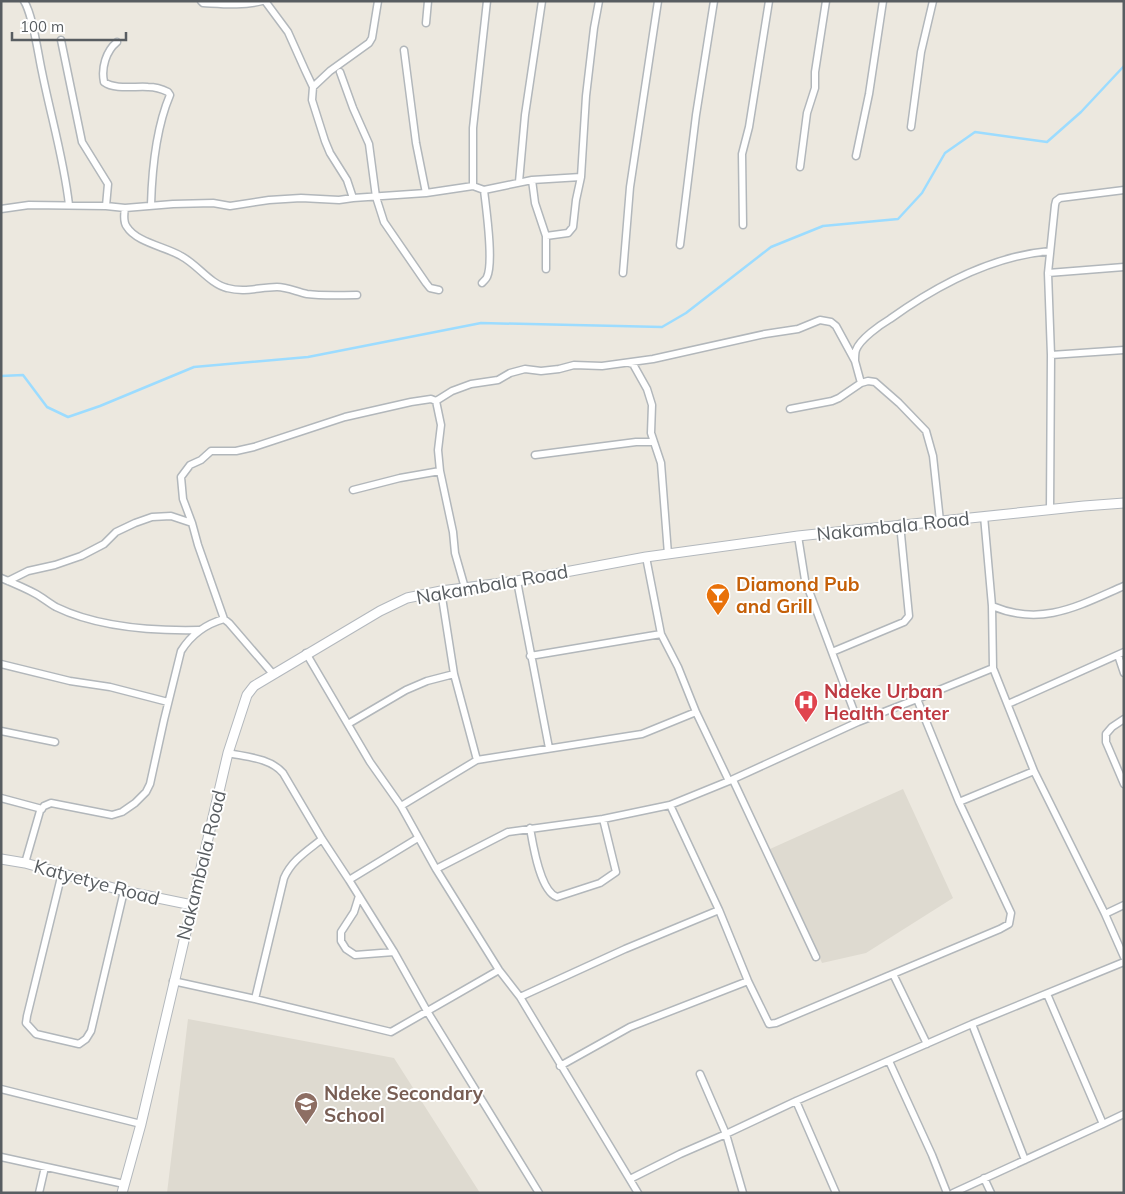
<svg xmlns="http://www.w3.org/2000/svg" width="1125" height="1194" viewBox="0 0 1125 1194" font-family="Mulish,sans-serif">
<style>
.education{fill:#dedad0}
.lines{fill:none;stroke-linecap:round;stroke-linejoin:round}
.stream{stroke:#9cdcff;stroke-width:2.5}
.street-casing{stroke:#b2b7bb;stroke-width:9}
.secondary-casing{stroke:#b3b8bd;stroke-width:11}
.street{stroke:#fff;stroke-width:6}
.secondary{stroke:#fff;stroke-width:9}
.labels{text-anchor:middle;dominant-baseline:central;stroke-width:4;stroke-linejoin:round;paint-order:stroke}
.street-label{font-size:19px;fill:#585d61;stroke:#fff}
.food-label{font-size:19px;font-weight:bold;fill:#c56008;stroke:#fff;text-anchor:start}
.health-label{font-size:19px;font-weight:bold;fill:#be3a42;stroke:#fff;text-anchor:start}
.education-label{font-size:19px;font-weight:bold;fill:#785e54;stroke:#fff;text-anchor:start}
</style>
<rect width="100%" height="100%" fill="#ece8df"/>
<!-- education -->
<path class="education" d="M903,789L953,898L866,953L822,963L770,849Z
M188,1019L394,1058L480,1193H167Z"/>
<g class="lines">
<!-- stream -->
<path class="stream" d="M1,376L23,375L47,407L68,417L100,406L194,367L308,357L481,323L662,327L686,313L771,247L823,226L898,219L922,193L945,153L975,132L1047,142L1081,112L1124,66"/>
<!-- street casing -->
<g class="street-casing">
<path id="street" d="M24,1C33,15 38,54 42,72C51,117 64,160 69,205
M201,1L203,3C223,4 243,6 262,1
M265,1L288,32L305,70L313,87L312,100L325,141L330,153L347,180L353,198
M426,23L428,1
M61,40L82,142L108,184L106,206
M117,42C106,51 101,68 104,82C115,90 135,86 148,87C155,87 162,89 168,92L170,95C156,128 152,169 151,205
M404,50L416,143L426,193
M340,72L353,108L369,144L376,197L384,222L426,283L430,288L439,290
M313,87L330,71L369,43L372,38L378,1
M911,127L921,52L933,1
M856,156L869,94L883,1
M800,167L807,113L815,88V72L826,1
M532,180L535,203L546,236V269
M519,182L525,115L542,1
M473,186V128L487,1
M125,208C124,214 123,222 127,227C136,242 166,247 181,256C197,264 210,284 227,288C246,293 259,287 277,287C287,287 297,292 307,294C323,296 340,295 357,295
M1,209L29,205L106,206L125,208L173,204L213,203L230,206L269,200L301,198L339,200L353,198L426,193L473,186L484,190L532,180L581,177
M743,225L742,154L749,127L769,1
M546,236L568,233L573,227L576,200L581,177L586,96L594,28L599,1
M680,245L696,115L714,1
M623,273L630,187L658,1
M1048,273L1124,267
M482,283C483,282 487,278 487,277C494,262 486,208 484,190
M1051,355L1124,350
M855,361C855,357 855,353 856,350C860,339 880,325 890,319C936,286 993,256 1050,251
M629,363L633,364L647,389L652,405L651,433L661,463L668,554
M436,401L441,425L438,450L440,471L453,532L455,553L465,588
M790,409L832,401L839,398L861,383L868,381L875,382L899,403L926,431L933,456L940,521
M535,455L636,442H654
M353,490L400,478L440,471
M1050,510L1051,355L1048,273L1055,205L1056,201L1060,198L1124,190
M984,516L992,606L993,668L1034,771L1105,914L1124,957
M192,523L183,499L181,477L190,465L201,460L211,451H236L254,447L345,417L411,402L431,399L436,401L452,391L471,384L498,380L510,373L525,369L541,371L559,369L574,365L602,366L653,359L765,334L798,329L820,320L831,322L836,326L855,361L861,383
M798,536L805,580L858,722
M646,557L661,634L678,667L696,712L729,781
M1,578C13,583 25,588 36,594C43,598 49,603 56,607C97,627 154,631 199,630
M8,581L28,571L55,565L81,556L104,544L116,532L135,523L152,517L171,516L192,523L198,545L224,619
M517,581L549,748
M992,606C1042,627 1078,606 1124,586
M832,652L904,622L909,616L900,524
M306,653L370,762L401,806L436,869L499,970L520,997L638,1193
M1118,655L1124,673
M530,656L661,634
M1,664L70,681L110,687L168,702
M1008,704L1124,652
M1124,719L1112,727L1106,734V742L1124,784
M348,724L406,690L427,681L454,674
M1,731L55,742
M228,753C247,757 270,758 283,773L322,839L349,880L394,952L427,1011L539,1193
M477,760L642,734L696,712
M733,780L816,957
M1,798L42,809
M959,802L1034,771
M670,805L719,910L748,981L769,1024L776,1023L1000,929L1009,924L1011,913L959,802L917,699L993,668
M401,806L477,760L454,674L441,591
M530,828C533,845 540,891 557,897L600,883L616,872L603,819
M25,863L40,811L44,806L51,803L112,815L122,812L135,803L146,792L150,784L164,720L181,651C191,635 206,624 224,619L229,623L273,674
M436,869L508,832L603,819L670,805L729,781L858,722L917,699
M62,873L27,1016L26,1023L36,1034L79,1044L86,1039L91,1031L124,891
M349,880L418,838
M359,896L354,912L341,932V941L346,949L355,955L394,952
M1105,914L1124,905
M893,974L927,1044
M173,981L255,999L391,1032L499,970
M1047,994L1103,1124L1124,1114
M520,997L625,949L719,910
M255,999L284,878C292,860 307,851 322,839
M972,1024L1025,1160
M889,1061L932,1155L947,1193
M560,1066L630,1027L748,981
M700,1074L726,1134L743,1193
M1,1089L141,1124
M796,1101L836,1193
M1,1157L124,1184
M984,1178L991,1193
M630,1179L680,1154L726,1134L796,1101L972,1024L1124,962
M39,1193L45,1167
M953,1193L1103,1124"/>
</g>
<!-- secondary casing -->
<g class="secondary-casing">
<path id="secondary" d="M1,859L25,863L124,891L192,905
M122,1193L141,1124L228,753L247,695L254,686L264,680L380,611L407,598L441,591L517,581L646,557L798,536L1084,506L1124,503"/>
</g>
<!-- street -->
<use href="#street" class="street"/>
<!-- secondary -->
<use href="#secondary" class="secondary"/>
</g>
<!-- icons -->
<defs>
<g id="bar-pin" transform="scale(1.25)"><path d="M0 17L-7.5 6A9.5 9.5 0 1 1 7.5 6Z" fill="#e8710a" stroke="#fff"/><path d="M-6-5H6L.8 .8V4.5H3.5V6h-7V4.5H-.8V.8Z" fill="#fff"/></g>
<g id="hospital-pin" transform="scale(1.25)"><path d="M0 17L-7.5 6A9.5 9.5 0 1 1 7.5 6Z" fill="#e0444e" stroke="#fff"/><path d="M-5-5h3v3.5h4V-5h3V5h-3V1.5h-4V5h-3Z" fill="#fff"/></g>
<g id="school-pin" transform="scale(1.25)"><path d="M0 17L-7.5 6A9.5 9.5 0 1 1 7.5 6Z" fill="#8d6e63" stroke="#fff"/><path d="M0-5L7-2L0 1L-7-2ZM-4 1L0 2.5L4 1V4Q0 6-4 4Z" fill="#fff"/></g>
</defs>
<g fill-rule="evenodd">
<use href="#bar-pin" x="718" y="595"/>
<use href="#hospital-pin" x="806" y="702"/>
<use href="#school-pin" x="306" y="1104"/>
</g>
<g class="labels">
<!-- street labels -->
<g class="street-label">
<text transform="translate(893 526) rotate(-6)">Nakambala Road</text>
<text transform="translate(492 584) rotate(-10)">Nakambala Road</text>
<text transform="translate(201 865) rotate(-76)">Nakambala Road</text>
<text transform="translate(97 882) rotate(15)">Katyetye Road</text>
</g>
<!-- food labels -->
<g class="food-label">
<text x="736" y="584">Diamond Pub<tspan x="736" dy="22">and Grill</tspan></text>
</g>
<!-- health labels -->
<g class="health-label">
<text x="824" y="691">Ndeke Urban<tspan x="824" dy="22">Health Center</tspan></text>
</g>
<!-- education labels -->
<g class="education-label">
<text x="324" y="1093">Ndeke Secondary<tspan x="324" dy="22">School</tspan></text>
</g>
</g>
<!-- border -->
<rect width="1125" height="1194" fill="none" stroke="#585d61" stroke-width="5"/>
<!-- scale -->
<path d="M12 32v8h114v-8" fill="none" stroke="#585d61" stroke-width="2.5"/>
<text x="20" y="32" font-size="15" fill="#585d61" stroke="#ffffff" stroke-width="4" paint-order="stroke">100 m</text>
</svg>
